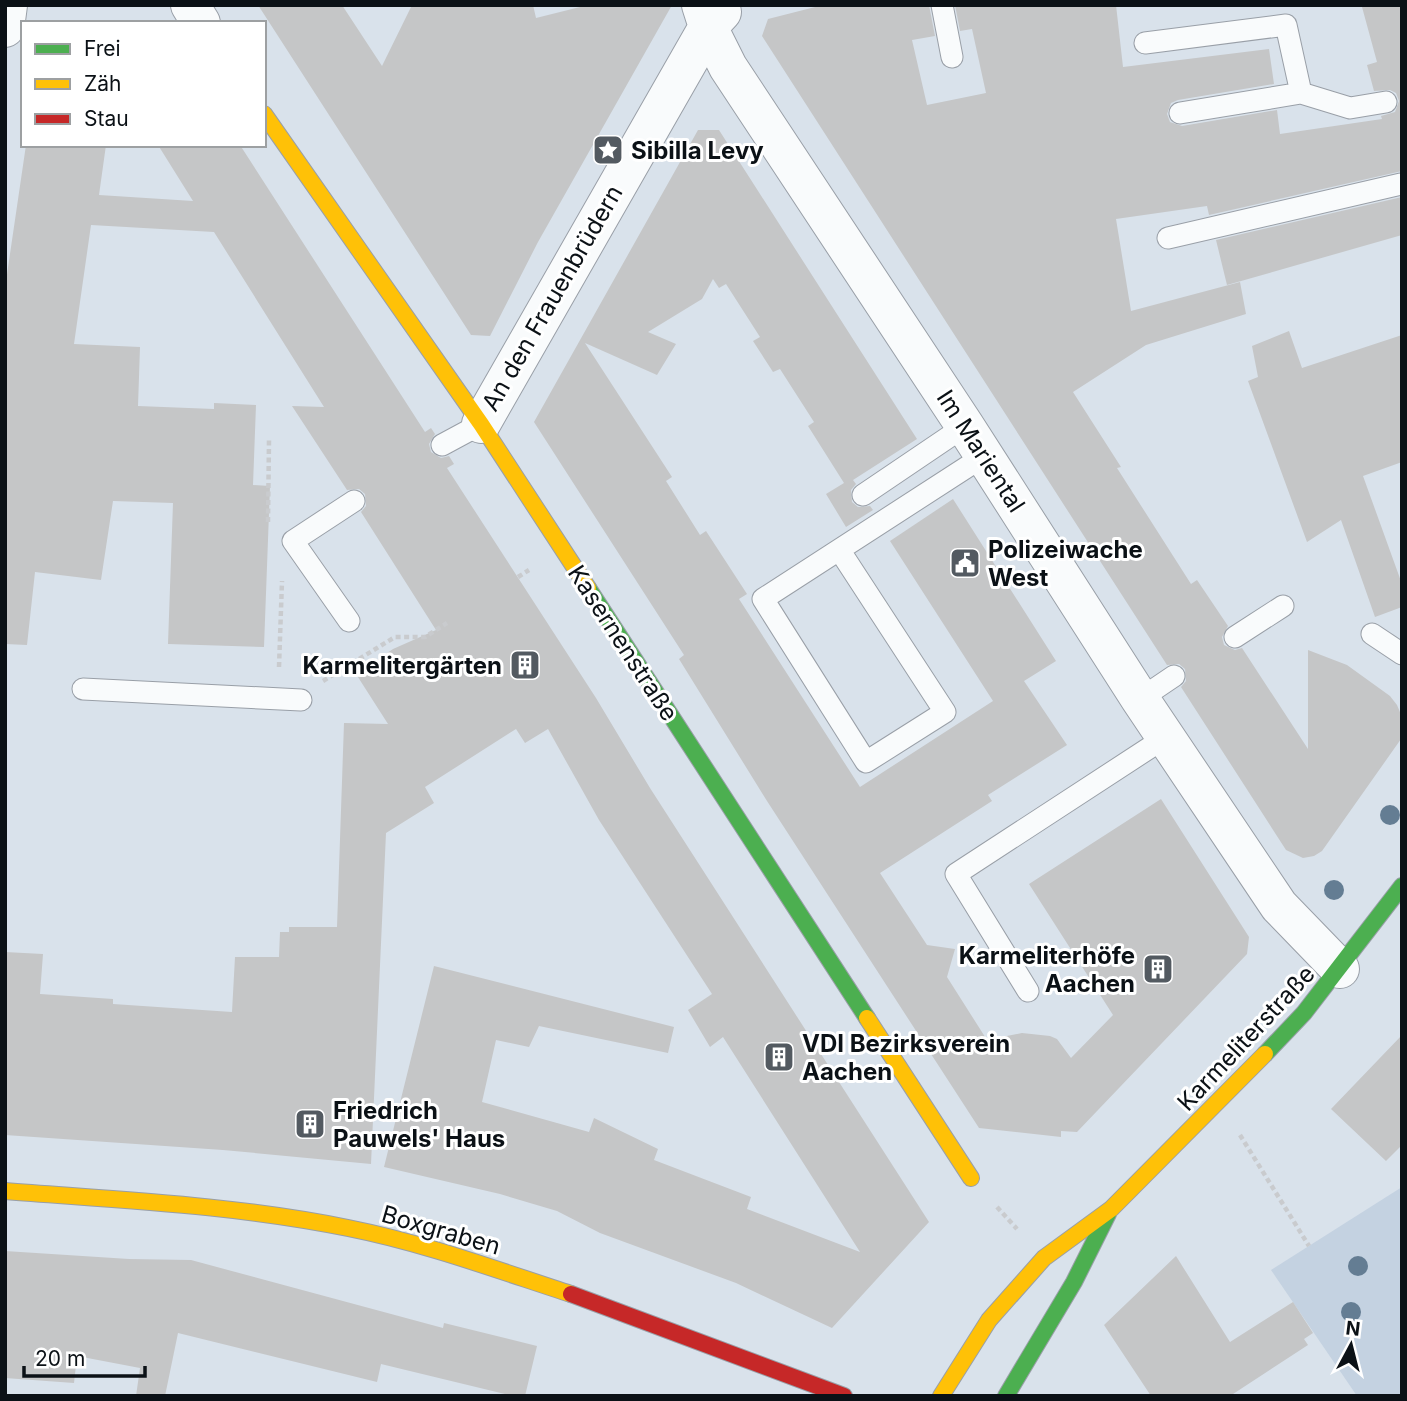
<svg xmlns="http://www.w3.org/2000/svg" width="1407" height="1401" viewBox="0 0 1407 1401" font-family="Inter,sans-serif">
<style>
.green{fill:#c4d2e1}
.building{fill:#c5c6c7}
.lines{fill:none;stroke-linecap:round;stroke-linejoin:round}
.lane-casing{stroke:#999fa7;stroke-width:23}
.street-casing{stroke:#999fa7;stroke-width:40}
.fast-casing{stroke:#999fa7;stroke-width:18}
.slow-casing{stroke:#999fa7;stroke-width:18}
.jam-casing{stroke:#999fa7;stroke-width:18}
.path{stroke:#c9cbce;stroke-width:4.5;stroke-dasharray:5 3.5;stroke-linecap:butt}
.lane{stroke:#f9fbfc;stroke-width:21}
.street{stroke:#f9fbfc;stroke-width:38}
.fast{stroke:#4caf50;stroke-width:16}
.slow{stroke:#ffc107;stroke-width:16}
.jam{stroke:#c62828;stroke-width:16}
.tree{fill:#647d93}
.labels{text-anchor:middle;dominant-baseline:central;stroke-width:6;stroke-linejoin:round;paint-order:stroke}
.poi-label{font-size:24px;font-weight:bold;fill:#0b1116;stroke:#fff;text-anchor:start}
.street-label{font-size:24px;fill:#0b1116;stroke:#fff}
</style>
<rect width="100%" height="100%" fill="#d9e2eb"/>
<!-- green -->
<path class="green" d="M1402,1187V1396H1357L1271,1270Z"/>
<!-- building -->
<path class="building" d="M258,5H342L382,66L412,5H533L536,18L588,5H672L538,242L490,336L471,335Z
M823,5H929L935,36L912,40L927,105L986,93L972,29L960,31L955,5H1116L1123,67L1269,49L1274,84L1178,100L1171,103L1167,114L1170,122L1182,126L1277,110L1280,134L1382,119L1381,116L1395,112L1399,101L1396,93L1390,90L1374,91L1367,65L1377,62L1362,7L1368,5H1402V171L1209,215L1207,206L1116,219L1131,311L1240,282L1246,314L1146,345L1073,392L1121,467L1117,468L1191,584L1197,580L1228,626L1222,637L1224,645L1235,650L1242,648L1308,749V650L1347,665L1390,696L1397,705L1402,717L1401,739L1322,851L1314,856L1303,858L1286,850L1181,687L1186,681L1185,669L1179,664L1167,665L762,36L768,19Z
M698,130H719L917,439L853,480L856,484L851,490L852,502L858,507L870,506L873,510L846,527L826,494L844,483L808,426L814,422L780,369L773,372L753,341L760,337L726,284L719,288L713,279L702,299L648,332L676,344L657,375L585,343L672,477L666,481L700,535L706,531L747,594L739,599L860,787L993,701L890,541L953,499L1056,661L1024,681L1067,745L988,795L992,801L880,873L927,945L955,949L947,977L987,1040L1022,1033L1050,1036L1057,1039L1071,1058L1113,1015L1029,884L1161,799L1249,937L1247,954L1077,1132L1061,1131V1137L979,1128L767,801L679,659L684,655L534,422Z
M26,145H106L99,195L193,201L158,145H240L425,432L431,428L435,434L429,444L431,452L441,458L449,456L454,464L447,468L596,698L650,788L929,1222L832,1328L736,1283L600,1233L557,1211L500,1194L384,1167L434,966L674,1027L668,1053L539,1026L529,1047L496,1040L482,1102L589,1132L594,1118L658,1149L654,1160L751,1197L747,1209L860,1252L723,1037L710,1047L688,1010L712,994L599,820L548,729L525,743L516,729L425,787L434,803L386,833L371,1164L223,1150L5,1135V952L43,954L40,994L113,999V1004L232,1012L235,957H279L280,932H289V927H337L344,723L388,724L356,674L393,649L436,630L361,512L366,506L365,494L359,489L347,490L292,406L324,407L214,232L91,225L74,344L140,347L138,406L214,409V403L256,405L253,485L270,486L264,647L168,644L173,503L113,501L101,580L35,572L27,645L5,644V288Z
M1402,197V235L1227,285L1216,240Z
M1289,331L1302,368L1402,335V462L1363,476L1402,584V607L1375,617L1341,520L1307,542L1248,381L1258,377L1252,346Z
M1402,1035V1145L1386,1161L1331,1109Z
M5,1251L129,1259L191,1260L443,1328L444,1323L537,1346L525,1396H513L381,1364L377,1382L178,1333L165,1396H136L140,1368L77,1356L74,1383L5,1378Z
M1176,1256L1230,1342L1293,1302L1313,1333L1304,1339L1308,1345L1230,1396H1151L1104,1325Z"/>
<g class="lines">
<!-- lane casing -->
<g class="lane-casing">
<path id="lane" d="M942,5L952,57
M1145,43L1286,25L1301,93
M1180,113L1301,93L1350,108L1386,102
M1168,238L1401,184
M442,445L481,424
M863,495L965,426
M840,551L945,712L866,762L763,599L984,456
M349,621L293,541L354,501
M1372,634L1402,654
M1235,637L1283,606
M83,689L301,700
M1140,699L1174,676
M1028,991L956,874L1166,737"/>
</g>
<!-- street casing -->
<g class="street-casing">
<path id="street" d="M190,5L201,23
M701,5L708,27L728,67L965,426L1140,699L1279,906L1340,969
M5,28L8,5
M481,424L708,27L722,12"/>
</g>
<!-- fast casing -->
<g class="fast-casing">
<path id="fast" d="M588,588L867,1018
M1265,1054L1304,1013L1402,886
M1006,1396L1074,1282L1108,1214"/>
</g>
<!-- slow casing -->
<g class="slow-casing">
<path id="slow" d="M264,114L481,424L588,588
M867,1018L971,1178
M5,1191C119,1200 235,1205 348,1228C424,1243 497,1270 571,1294
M941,1396L989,1320L1044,1258L1111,1209L1265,1054"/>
</g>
<!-- jam casing -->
<g class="jam-casing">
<path id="jam" d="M571,1294L844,1396"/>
</g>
<!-- path -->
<path class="path" d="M268,522L269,440
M518,577L529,570
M279,667L282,581
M323,681L395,637H425L447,623
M1240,1135L1309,1246
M997,1207L1017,1229"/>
<!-- lane -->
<use href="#lane" class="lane"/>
<!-- street -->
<use href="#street" class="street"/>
<!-- fast -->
<use href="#fast" class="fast"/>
<!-- slow -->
<use href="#slow" class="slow"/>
<!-- jam -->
<use href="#jam" class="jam"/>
</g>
<!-- trees -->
<g class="tree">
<circle cx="1390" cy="815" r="10"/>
<circle cx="1334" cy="890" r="10"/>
<circle cx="1358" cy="1266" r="10"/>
<circle cx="1351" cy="1312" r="10"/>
</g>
<!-- icons -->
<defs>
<g id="sight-square" transform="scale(1.575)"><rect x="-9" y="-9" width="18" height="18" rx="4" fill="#535a61" stroke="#fff"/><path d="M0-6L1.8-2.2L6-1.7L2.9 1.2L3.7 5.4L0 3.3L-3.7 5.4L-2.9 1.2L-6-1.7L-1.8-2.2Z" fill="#fff"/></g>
<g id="civic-square" transform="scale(1.575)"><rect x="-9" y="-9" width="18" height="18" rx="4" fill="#535a61" stroke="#fff"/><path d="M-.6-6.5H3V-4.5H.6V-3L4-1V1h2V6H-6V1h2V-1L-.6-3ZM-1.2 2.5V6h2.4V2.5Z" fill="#fff"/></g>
<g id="building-square" transform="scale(1.575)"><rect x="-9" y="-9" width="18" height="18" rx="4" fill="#535a61" stroke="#fff"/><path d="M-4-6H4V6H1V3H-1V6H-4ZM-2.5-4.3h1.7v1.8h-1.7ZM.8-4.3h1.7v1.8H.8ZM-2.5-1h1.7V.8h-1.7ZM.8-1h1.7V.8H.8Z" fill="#fff"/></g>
</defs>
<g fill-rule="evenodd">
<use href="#sight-square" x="608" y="150"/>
<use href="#civic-square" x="965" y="563"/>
<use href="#building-square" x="525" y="665"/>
<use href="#building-square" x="1158" y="969"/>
<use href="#building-square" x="779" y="1057"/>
<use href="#building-square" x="310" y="1124"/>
</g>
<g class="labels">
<!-- poi labels -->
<g class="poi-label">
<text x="631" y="150">Sibilla Levy</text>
<text x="988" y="549">Polizeiwache<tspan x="988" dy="28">West</tspan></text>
<text x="502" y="665" text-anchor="end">Karmelitergärten</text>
<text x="1135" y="955" text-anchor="end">Karmeliterhöfe<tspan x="1135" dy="28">Aachen</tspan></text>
<text x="802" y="1043">VDI Bezirksverein<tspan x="802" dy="28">Aachen</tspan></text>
<text x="333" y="1110">Friedrich<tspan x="333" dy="28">Pauwels' Haus</tspan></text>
</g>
<!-- street labels -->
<g class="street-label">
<text transform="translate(552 298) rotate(-60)">An den Frauenbrüdern</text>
<text transform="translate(981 451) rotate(57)">Im Mariental</text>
<text transform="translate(623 643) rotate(57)">Kasernenstraße</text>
<text transform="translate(1246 1038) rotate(-47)">Karmeliterstraße</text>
<text transform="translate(441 1230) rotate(16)">Boxgraben</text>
</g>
</g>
<!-- border -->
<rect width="1407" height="1401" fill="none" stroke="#0b1116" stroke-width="14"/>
<!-- legend -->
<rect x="21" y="21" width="245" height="126" fill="#ffffff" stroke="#9da0a2" stroke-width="2"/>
<rect x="35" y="44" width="35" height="10" fill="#4caf50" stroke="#9da0a2" stroke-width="2"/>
<text x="84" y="56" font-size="21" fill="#0b1116">Frei</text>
<rect x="35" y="79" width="35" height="10" fill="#ffc107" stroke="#9da0a2" stroke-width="2"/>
<text x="84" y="91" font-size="21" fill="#0b1116">Zäh</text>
<rect x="35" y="114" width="35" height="10" fill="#c62828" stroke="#9da0a2" stroke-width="2"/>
<text x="84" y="126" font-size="21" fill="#0b1116">Stau</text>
<!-- north arrow -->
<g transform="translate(1351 1345) rotate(7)" stroke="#ffffff" stroke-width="5" paint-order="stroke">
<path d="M0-5L12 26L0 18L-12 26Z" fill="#0b1116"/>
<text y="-10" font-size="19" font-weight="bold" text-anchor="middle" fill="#0b1116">N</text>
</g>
<!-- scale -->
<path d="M24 1366v10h121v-10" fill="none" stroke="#0b1116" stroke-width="3.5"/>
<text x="35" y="1366" font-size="21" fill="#0b1116" stroke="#ffffff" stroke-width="5" paint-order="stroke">20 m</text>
</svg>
